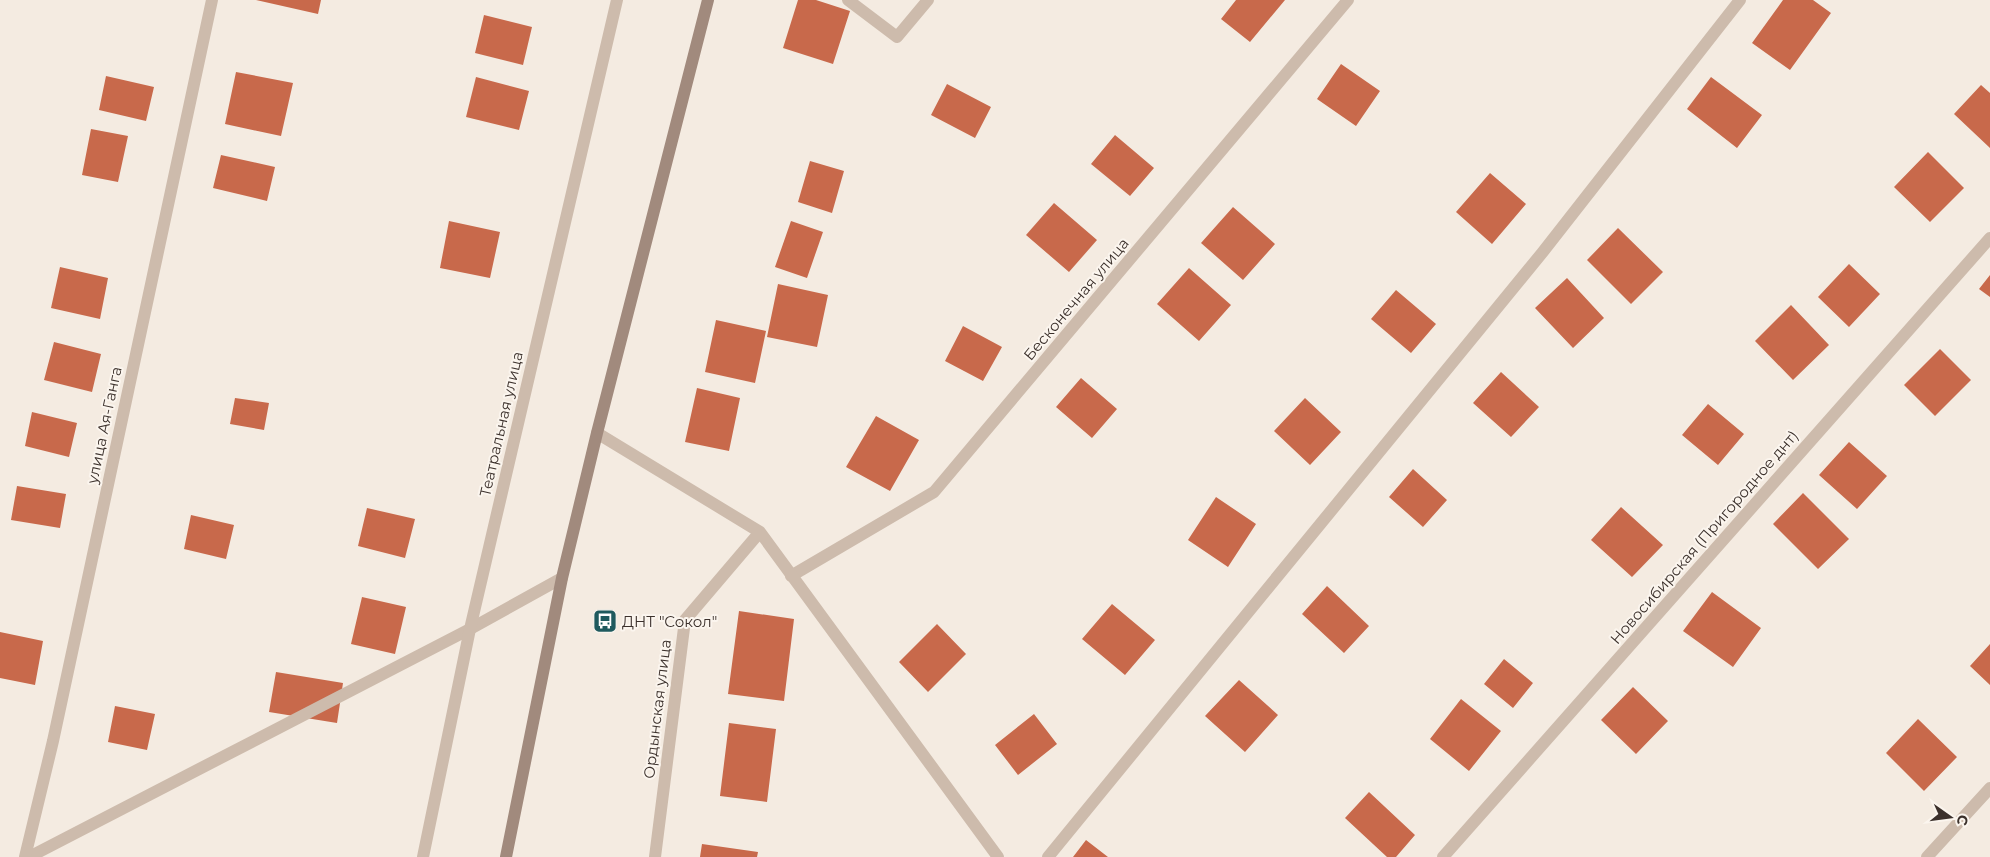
<svg xmlns="http://www.w3.org/2000/svg" width="1990" height="857" viewBox="0 0 1990 857" font-family="Montserrat,sans-serif">
<style>
.building{fill:#c8694b}
.lines{fill:none;stroke-linecap:round;stroke-linejoin:round}
.lane{stroke:#cdbbac;stroke-width:12}
.street{stroke:#cdbbac;stroke-width:12}
.secondary{stroke:#a18a7d;stroke-width:12}
.labels{text-anchor:middle;dominant-baseline:central;stroke-width:4;stroke-linejoin:round;paint-order:stroke}
.street-label{font-size:15px;fill:#3b302b;stroke:#fbf5ee}
.poi-label{font-size:15px;fill:#3b302b;stroke:#fbf5ee;text-anchor:start}
</style>
<rect width="100%" height="100%" fill="#f4ebe1"/>
<!-- building -->
<path class="building" d="M256,0H321L318,14Z
M798,0H816L850,11L833,64L783,48Z
M1236,0H1285L1250,42L1221,19Z
M1783,0H1813L1831,13L1790,70L1752,43Z
M484,15L532,27L523,65L475,53Z
M1341,64L1380,91L1356,126L1317,99Z
M236,72L293,83L281,136L225,124Z
M106,76L154,87L146,121L99,110Z
M476,77L529,91L519,130L466,117Z
M1711,77L1762,115L1737,148L1687,109Z
M947,84L991,107L975,138L931,115Z
M1981,85L1990,93V148L1954,114Z
M91,129L128,136L118,182L82,175Z
M1115,135L1154,168L1130,196L1091,164Z
M1928,152L1964,188L1930,222L1894,187Z
M221,155L275,167L267,201L213,188Z
M810,161L844,171L832,213L798,202Z
M1490,173L1526,204L1492,244L1456,212Z
M1054,203L1097,240L1069,272L1026,235Z
M1233,207L1275,244L1243,280L1201,243Z
M449,221L500,232L490,278L440,268Z
M791,221L823,232L807,278L775,267Z
M1618,228L1663,272L1631,304L1587,260Z
M1849,264L1880,294L1849,327L1818,297Z
M60,267L108,278L100,319L51,308Z
M1189,268L1231,305L1199,341L1157,304Z
M1990,275V297L1979,289Z
M1567,278L1604,318L1573,348L1535,308Z
M778,284L828,295L817,347L767,337Z
M1396,290L1436,324L1411,353L1371,319Z
M1791,305L1829,345L1793,380L1755,341Z
M716,320L766,331L755,383L705,372Z
M963,326L1002,347L983,381L945,361Z
M54,342L101,354L92,392L44,380Z
M1940,349L1971,380L1935,416L1904,385Z
M1501,372L1539,407L1511,437L1473,403Z
M1081,378L1117,409L1092,438L1056,407Z
M697,388L740,398L729,451L685,442Z
M235,398L269,403L264,430L230,424Z
M1305,398L1341,432L1310,465L1274,431Z
M1708,404L1744,434L1718,465L1682,435Z
M32,412L77,423L69,457L25,446Z
M876,416L919,440L890,491L846,467Z
M1849,442L1887,476L1857,509L1819,475Z
M1413,469L1447,500L1423,527L1389,497Z
M17,486L66,494L60,528L11,520Z
M1803,493L1849,539L1818,569L1773,524Z
M1216,497L1256,524L1228,567L1188,540Z
M1621,507L1663,545L1632,577L1591,540Z
M367,508L415,519L405,558L358,546Z
M191,515L234,525L226,559L184,549Z
M1327,586L1369,626L1344,653L1302,614Z
M1712,592L1761,628L1733,667L1683,631Z
M362,597L406,607L395,654L351,644Z
M1112,604L1155,640L1125,675L1082,639Z
M739,611L794,619L784,701L728,694Z
M937,624L966,654L928,692L899,662Z
M0,632L43,641L35,685L0,678Z
M1990,644V685L1970,666Z
M1504,659L1533,683L1513,708L1484,684Z
M276,672L343,683L337,723L269,712Z
M1239,680L1278,715L1245,752L1205,716Z
M1633,687L1668,721L1636,754L1601,720Z
M1461,699L1501,731L1469,771L1430,739Z
M115,706L155,714L147,750L108,742Z
M1034,714L1057,744L1018,775L995,745Z
M1918,719L1957,757L1924,791L1886,753Z
M729,723L776,729L767,802L720,796Z
M1369,792L1415,835L1396,857H1387L1345,818Z
M1086,840L1108,857H1073Z
M702,844L758,852L757,857H700Z"/>
<g class="lines">
<!-- lane -->
<path class="lane" d="M791,576L934,492L1348,0
M29,857L470,629L562,578"/>
<!-- street -->
<path class="street" d="M848,0L897,37L928,0
M597,433L760,532L998,857
M25,857L53,741L212,0
M423,857L470,629L617,0
M655,857L685,620L760,532
M1048,857L1542,253L1740,0
M1443,857L1990,238
M1927,857L1990,788"/>
<!-- secondary -->
<path class="secondary" d="M506,857L562,578L597,433L708,0"/>
</g>
<!-- icons -->
<defs>
<g id="bus-square" transform="scale(1.25)"><rect x="-9" y="-9" width="18" height="18" rx="4" fill="#1f5a5e" stroke="#fbf5ee"/><path d="M-5-6H5V4H4V6H2V4H-2V6H-4V4H-5ZM-3.5-4V0h7V-4ZM-3.5 1.2v1.5H-2V1.2ZM2 1.2v1.5H3.5V1.2Z" fill="#fff"/></g>
</defs>
<g fill-rule="evenodd">
<use href="#bus-square" x="605" y="621"/>
</g>
<g class="labels">
<!-- street labels -->
<g class="street-label">
<text transform="translate(1076 299) rotate(-50)">Бесконечная улица</text>
<text transform="translate(501 424) rotate(-77)">Театральная улица</text>
<text transform="translate(104 425) rotate(-78)">улица Ая-Ганга</text>
<text transform="translate(1704 537) rotate(-49)">Новосибирская (Пригородное днт)</text>
<text transform="translate(657 709) rotate(-83)">Ордынская улица</text>
</g>
<!-- poi labels -->
<g class="poi-label">
<text x="622" y="621">ДНТ "Сокол"</text>
</g>
</g>
<!-- north arrow -->
<g transform="translate(1950 817) rotate(104)" stroke="#fbf5ee" stroke-width="4" paint-order="stroke">
<path d="M0-4L9 19L0 12L-9 19Z" fill="#3b302b"/>
<text y="-8" font-size="14" font-weight="bold" text-anchor="middle" fill="#3b302b">С</text>
</g>
</svg>
